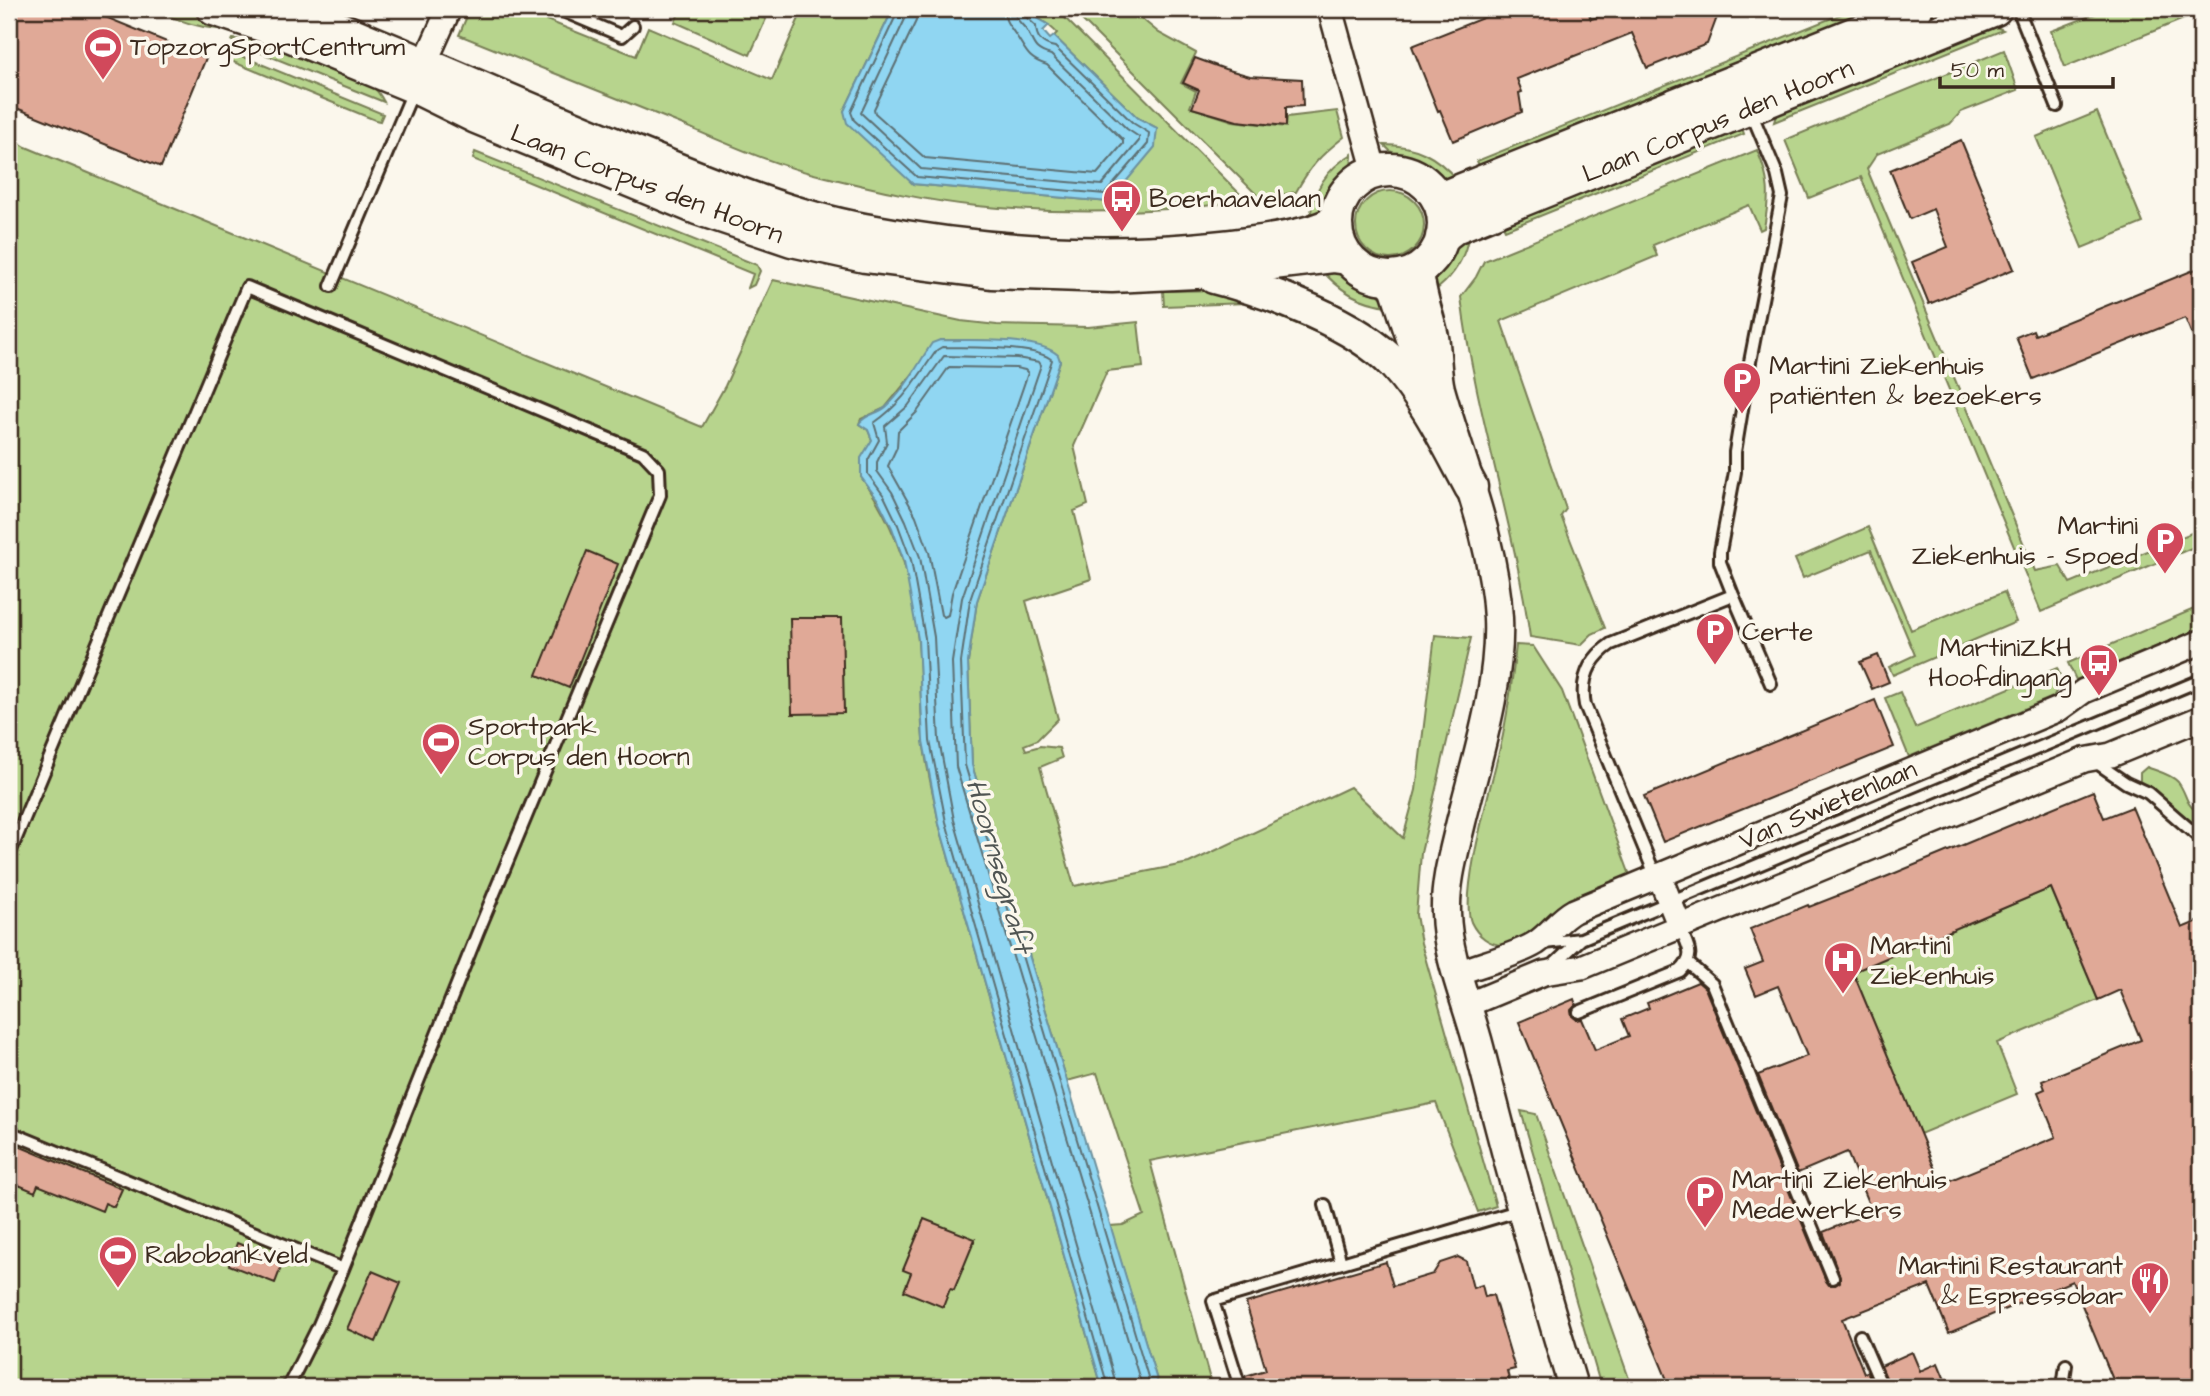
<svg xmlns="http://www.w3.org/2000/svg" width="2210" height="1396" viewBox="0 0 2210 1396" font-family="'Architects Daughter',sans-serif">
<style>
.green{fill:#b7d48d;stroke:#797f56;stroke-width:2}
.water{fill:#90d6f2;stroke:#6e919d;stroke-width:2}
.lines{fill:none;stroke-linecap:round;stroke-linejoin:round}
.shore{stroke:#5d6f73;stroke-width:2}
.building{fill:#e0a997;stroke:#3b2a1e;stroke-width:2;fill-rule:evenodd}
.service-casing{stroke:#3b2a1e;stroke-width:16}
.minor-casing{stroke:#3b2a1e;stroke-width:28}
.tertiary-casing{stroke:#3b2a1e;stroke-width:33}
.secondary-casing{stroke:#3b2a1e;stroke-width:37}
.service{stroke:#fbf7ec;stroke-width:10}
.minor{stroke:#fbf7ec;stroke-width:23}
.tertiary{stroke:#fbf7ec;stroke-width:28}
.secondary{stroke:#fbf7ec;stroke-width:32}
.labels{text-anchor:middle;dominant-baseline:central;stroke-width:7;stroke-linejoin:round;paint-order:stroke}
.poi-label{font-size:26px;fill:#3b2a1e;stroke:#fbf7ec;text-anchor:start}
.street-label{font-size:26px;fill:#3b2a1e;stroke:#fbf7ec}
.water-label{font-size:28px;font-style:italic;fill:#505553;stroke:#fbf7ec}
</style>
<rect width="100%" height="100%" fill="#fbf7ec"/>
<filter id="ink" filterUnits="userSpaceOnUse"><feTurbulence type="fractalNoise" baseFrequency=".0143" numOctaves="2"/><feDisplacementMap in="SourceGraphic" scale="14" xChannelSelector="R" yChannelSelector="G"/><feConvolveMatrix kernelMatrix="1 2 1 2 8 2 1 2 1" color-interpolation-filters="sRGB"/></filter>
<g filter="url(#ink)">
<!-- green -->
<path class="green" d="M152,9C184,9 210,17 238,29C206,32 181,21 152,9Z
M470,9H519L636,56L648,27L772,80L803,9H893L844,111L913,184L1108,202L1157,128L1138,118L1054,36L1057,33C1048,23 1037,18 1027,9H1056L1247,201C1157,213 1067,215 977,206C926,201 875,189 826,177C776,166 728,144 681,124C607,95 533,65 459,35Z
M681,9H742L766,19L750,55L675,22Z
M1071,9H1130L1159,33L1196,53L1181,83L1196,91L1190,107L1233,121L1286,127L1287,117L1337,111L1344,137C1321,155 1310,166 1296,192L1261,199Z
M1854,9H1897L1483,174L1477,161Z
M2108,9H2201V12L2065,67L2051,31Z
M1992,25L2003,30L1774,122L1778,109Z
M233,39L262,42L351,79C367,78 377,88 384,102L232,41Z
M2004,50L2018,90L1961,112L1950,124L1877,154L1867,169L2035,571L2060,566L2070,583L2201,529V544L2041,612L1861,177L1809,198L1785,140Z
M229,51L383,114L380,121L375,120L226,59Z
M2097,112L2143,223L2082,248L2036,137Z
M1742,128L1744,134L1505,230L1500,219Z
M9,137L26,147L702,427L725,386L773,280L961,321L997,325L1088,327L1138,322L1143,367L1107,371L1074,446L1088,505L1074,511L1091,579L1026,601L1058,719L1037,740L1024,745L1026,750L1040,746L1059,748L1062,758L1040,767L1074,886L1189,863L1350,787L1403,838L1416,790L1435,635L1471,638L1421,853L1416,915L1421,943L1496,1206L1478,1212L1436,1103L1150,1161L1212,1387H1159L1110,1226L1123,1225L1144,1215L1097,1073L1067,1081L972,765L968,662L977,601L1060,361C1054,337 963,341 940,340L885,408L861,419L859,424L868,430L872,440L868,448L861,477C896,525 915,583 918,642C921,674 920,707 923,739C926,767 934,796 939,824L1102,1387H9Z
M1384,145C1415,145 1437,156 1457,180C1440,181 1433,173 1419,167C1405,160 1395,157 1384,145Z
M1757,150C1770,180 1770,196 1764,228L1760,230L1749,205L1653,245L1657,256L1501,321L1566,509L1561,516L1605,628L1592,634L1581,645L1530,637C1514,522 1475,412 1461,297L1476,277L1484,261Z
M475,152L757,265L760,271L754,285L748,288L753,274L473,159Z
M1352,154C1353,172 1343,176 1335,189C1326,202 1323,210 1310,219C1313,190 1326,169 1352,154Z
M1356 225a34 34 0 1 1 68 0a34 34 0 1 1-68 0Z
M1469,232C1466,258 1454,277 1433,292C1434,267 1451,248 1469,232Z
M1321,269C1346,272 1374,284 1388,306C1360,303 1339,291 1321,269Z
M1227,290L1323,324L1318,333L1247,303L1164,306L1163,291Z
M1868,527L1911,630L2004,592L2016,622L1893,675L1889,667L1915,655L1871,550L1803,578L1795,559Z
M2201,606V628L2076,680L2068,663Z
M1516,645L1533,646L1562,691L1631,878C1608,891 1526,943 1505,945C1490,946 1477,935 1471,922C1459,891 1495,773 1503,735C1509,705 1513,675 1516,645Z
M2057,668L2064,686L2058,688L2053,697L1909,757L1885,698L1900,692L1915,728Z
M2147,767C2156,771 2171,774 2178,782C2188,795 2184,805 2201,814V829L2140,781V773Z
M2051,888L2098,1000L1997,1043L2017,1094L1920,1134L1853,972Z
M1521,1111L1536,1114L1632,1387H1601Z"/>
<!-- water -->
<path class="water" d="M893,9H1027L1036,18L1049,25L1043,31L1050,39L1054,36L1138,118L1157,128L1155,147L1109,202L913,184L847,123L844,111Z
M940,340C970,341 1037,336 1058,355L1060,361L977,601L968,662L972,765L1159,1387H1102L939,824L923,741L918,639L904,561L892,528L878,500L861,477V458L872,440L868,430L859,424C863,415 878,414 886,407C905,390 918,364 932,343Z"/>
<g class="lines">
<!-- shore -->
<path class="shore" d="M899,9L851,112L854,120L917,177L1105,194L1148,144L1149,133L1133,123L1055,47C1043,45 1036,38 1036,26L1025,16L1023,9
M908,9L906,17L861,113L921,169L1102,185L1139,141V137L1127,129L1051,55C1031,50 1035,42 1025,28C1019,21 1015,19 1014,9
M918,9L916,21L874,109L875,113L925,158L1097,174L1123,144V140L1047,65C1026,59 1026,49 1015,34C1009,25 1004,21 1004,9
M949,367L1016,368L1025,370L1028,373L952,593L948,615L944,617L941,615L929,552L916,516L888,466L897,447L898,431L917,412Z
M1108,1387L946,822L930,741L925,638L911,560L898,525L884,496L868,474V460L879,440L874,423C904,402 916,379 937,350L942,347C966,348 1037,345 1052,360L970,600L961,662L965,765L1151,1387
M1117,1387L954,820L939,740L934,637L920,557L906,521L892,492L877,471V462L887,442L885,426L908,406L944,356L1017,358L1039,362L1041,365L962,598L952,662L956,767L1142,1387"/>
</g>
<!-- building -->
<path class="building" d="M9,9H86L206,58L161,167L9,105Z
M1505,9H1587L1591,19L1625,9H1720L1707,44L1647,68L1632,33L1517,79L1522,92L1519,93L1522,112L1453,141L1440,110L1438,111L1412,46Z
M1195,58L1225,69L1250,76L1302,79L1303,106L1286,107V126L1237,121L1192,108L1199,90L1183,83Z
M1961,140L2014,269L1929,304L1912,262L1948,247L1933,209L1910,219L1890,170Z
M2201,267V356L2185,318L2033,379L2016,337L2033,330L2035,335Z
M587,551L618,564L569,688L537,675Z
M790,618H842L844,713L792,714Z
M1878,655L1889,682L1872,689L1860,662Z
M1875,700L1894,747L1663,842L1644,796Z
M2093,791L2104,818L2132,807L2182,928L2201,920V1383L2191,1387H2116L2072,1281L1949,1333L1929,1285L1842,1319L1864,1373L1867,1372L1874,1387H1670L1519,1022L1574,999L1576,1005L1571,1010L1572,1016L1577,1020L1582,1019L1595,1050L1629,1036L1622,1019L1649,1008L1647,1003L1698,982L1705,988L1826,1281L1829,1285H1835L1840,1282V1276L1823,1232L1872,1212L1847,1152L1798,1173L1758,1075L1807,1056L1778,986L1756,995L1745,969L1763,962L1750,929L1808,905L1809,907L1888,876ZM2051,888L2098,1000L2120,990L2141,1040L2042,1081L2045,1089L2038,1092L2056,1137L1941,1184L1853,972Z
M9,1142L122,1189L114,1207L105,1203L102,1211L38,1185L35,1192L9,1181Z
M924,1219L975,1239L954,1290L950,1289L943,1307L904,1291L911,1273L903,1270Z
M237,1243L283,1262L275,1283L229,1265Z
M1458,1257L1466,1261L1473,1288L1482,1285L1485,1297L1493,1295L1515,1369L1507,1371L1510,1383L1496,1387H1248L1245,1376L1266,1370L1246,1303L1386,1262L1393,1286L1433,1274L1440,1263Z
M372,1271L401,1283L376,1342L347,1329Z
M1912,1352L1920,1371L1938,1363L1948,1387H1890L1881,1366Z"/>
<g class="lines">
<!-- service casing -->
<g class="service-casing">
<path id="service" d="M558,9L622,36L633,26
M2018,9L2057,106
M331,286L414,89
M1733,595L1771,684
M2094,761L2126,783L2148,793L2201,839
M9,855L247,287L643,453L659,470L660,495L478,932L343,1269
M1656,877L1585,705C1580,679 1589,659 1611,644L1733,595L1720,562V552L1735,472V452L1749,367L1782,196L1777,174L1751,112
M1544,943L1581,939L2201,680
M1688,963L1712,984L1833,1278
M1550,968L1581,939
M1579,1012L1680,971C1697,955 1687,946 1680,927
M9,1132L343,1269L318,1327L288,1387
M1325,1205L1341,1263
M1860,1336L1882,1387
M1240,1387L1213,1301L1521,1210
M2063,1387L2066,1365"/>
</g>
<!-- minor casing -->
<g class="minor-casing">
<path id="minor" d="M1330,9L1375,172
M419,76L449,9
M1659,875L1680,927
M1458,973C1481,964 1517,955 1536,943C1551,933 1559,919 1574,911L2059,709L2084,691L2201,642
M1467,1005L1544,973L1582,967L2084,760L2111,755L2201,718"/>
</g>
<!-- tertiary casing -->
<g class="tertiary-casing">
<path id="tertiary" d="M1419,269C1420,293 1429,314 1434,337C1437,354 1436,372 1440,389C1461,464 1494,539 1498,618C1501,685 1477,757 1461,822C1454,852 1445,882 1446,913C1447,958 1468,1004 1479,1047C1508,1162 1539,1275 1573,1387
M1387,278L1395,289L1414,348L1437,382"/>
</g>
<!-- secondary casing -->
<g class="secondary-casing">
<path id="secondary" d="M214,9L277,30L415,87L476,117L697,208L792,240L865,256L991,272L1112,276L1196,272L1333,256L1347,258
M293,9C336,28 380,45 424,64C493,93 561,123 631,151C706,181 784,215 864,230C971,250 1083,259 1191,250C1226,247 1308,239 1335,222
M1336 224a54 54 0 1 1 108 0a54 54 0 1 1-108 0Z
M1436,196H1447L1916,9
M1442,237L1455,227L1995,9
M1214,277C1269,291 1356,323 1395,365C1427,400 1448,445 1471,487"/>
</g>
<!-- service -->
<use href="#service" class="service"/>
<!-- minor -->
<use href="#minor" class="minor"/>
<!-- tertiary -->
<use href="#tertiary" class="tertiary"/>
<!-- secondary -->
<use href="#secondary" class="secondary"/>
</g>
</g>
<!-- icons -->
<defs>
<g id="stadium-pin" transform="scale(2.0125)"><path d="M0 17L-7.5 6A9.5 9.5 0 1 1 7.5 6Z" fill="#d1495b" stroke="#fbf7ec"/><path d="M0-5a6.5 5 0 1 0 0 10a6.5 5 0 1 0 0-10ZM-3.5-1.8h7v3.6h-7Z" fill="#fff"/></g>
<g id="bus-pin" transform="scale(2.0125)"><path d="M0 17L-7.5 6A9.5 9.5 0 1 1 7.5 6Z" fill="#d1495b" stroke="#fbf7ec"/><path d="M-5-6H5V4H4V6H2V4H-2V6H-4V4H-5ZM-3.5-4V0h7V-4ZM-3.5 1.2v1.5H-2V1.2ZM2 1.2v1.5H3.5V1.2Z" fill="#fff"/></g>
<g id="parking-pin" transform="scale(2.0125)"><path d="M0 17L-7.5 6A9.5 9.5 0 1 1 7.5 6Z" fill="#d1495b" stroke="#fbf7ec"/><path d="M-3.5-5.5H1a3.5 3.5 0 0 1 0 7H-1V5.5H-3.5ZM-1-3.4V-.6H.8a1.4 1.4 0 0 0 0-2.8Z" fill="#fff"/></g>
<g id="hospital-pin" transform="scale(2.0125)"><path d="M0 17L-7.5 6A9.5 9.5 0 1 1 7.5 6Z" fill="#d1495b" stroke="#fbf7ec"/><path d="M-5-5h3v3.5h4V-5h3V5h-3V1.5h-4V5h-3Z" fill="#fff"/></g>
<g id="restaurant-pin" transform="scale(2.0125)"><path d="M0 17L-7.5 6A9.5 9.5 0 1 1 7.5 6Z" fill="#d1495b" stroke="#fbf7ec"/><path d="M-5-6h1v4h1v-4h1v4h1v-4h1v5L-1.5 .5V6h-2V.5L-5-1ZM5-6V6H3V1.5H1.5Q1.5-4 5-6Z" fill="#fff"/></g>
</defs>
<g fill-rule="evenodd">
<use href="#stadium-pin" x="103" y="47"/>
<use href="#bus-pin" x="1122" y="199"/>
<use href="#parking-pin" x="1742" y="381"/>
<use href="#parking-pin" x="2165" y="541"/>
<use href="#parking-pin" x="1715" y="632"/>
<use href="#bus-pin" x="2099" y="663"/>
<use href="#stadium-pin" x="441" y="742"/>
<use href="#hospital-pin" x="1843" y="961"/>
<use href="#parking-pin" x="1705" y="1195"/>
<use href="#stadium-pin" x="118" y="1255"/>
<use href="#restaurant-pin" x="2150" y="1281"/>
</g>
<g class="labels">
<!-- poi labels -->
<g class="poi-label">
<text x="130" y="47">TopzorgSportCentrum</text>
<text x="1149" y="199">Boerhaavelaan</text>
<text x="1769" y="366">Martini Ziekenhuis<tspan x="1769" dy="30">patiënten &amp; bezoekers</tspan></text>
<text x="2138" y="526" text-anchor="end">Martini<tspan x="2138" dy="30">Ziekenhuis - Spoed</tspan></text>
<text x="1742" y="632">Certe</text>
<text x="2072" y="648" text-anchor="end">MartiniZKH<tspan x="2072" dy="30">Hoofdingang</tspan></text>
<text x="468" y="727">Sportpark<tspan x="468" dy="30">Corpus den Hoorn</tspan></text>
<text x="1870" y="946">Martini<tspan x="1870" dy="30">Ziekenhuis</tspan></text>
<text x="1732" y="1180">Martini Ziekenhuis<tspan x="1732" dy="30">Medewerkers</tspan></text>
<text x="145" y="1255">Rabobankveld</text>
<text x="2123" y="1266" text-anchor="end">Martini Restaurant<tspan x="2123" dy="30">&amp; Espressobar</tspan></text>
</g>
<!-- street labels -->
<g class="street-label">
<text transform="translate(1718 121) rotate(-22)">Laan Corpus den Hoorn</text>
<text transform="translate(647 184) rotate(21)">Laan Corpus den Hoorn</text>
<text transform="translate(1828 805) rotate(-23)">Van Swietenlaan</text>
</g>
<!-- water labels -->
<g class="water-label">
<text transform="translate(999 866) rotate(74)">Hoornsegraft</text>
</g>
</g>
<!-- margin -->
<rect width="2210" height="1396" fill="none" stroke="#fbf7ec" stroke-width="35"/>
<rect x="18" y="18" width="2175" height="1361" fill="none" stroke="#3b2a1e" stroke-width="2.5" filter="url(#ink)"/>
<!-- scale -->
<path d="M1940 77v10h173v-10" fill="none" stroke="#3b2a1e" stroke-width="3.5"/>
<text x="1951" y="77" font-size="21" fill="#3b2a1e" stroke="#fbf7ec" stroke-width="5" paint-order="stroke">50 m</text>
</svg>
